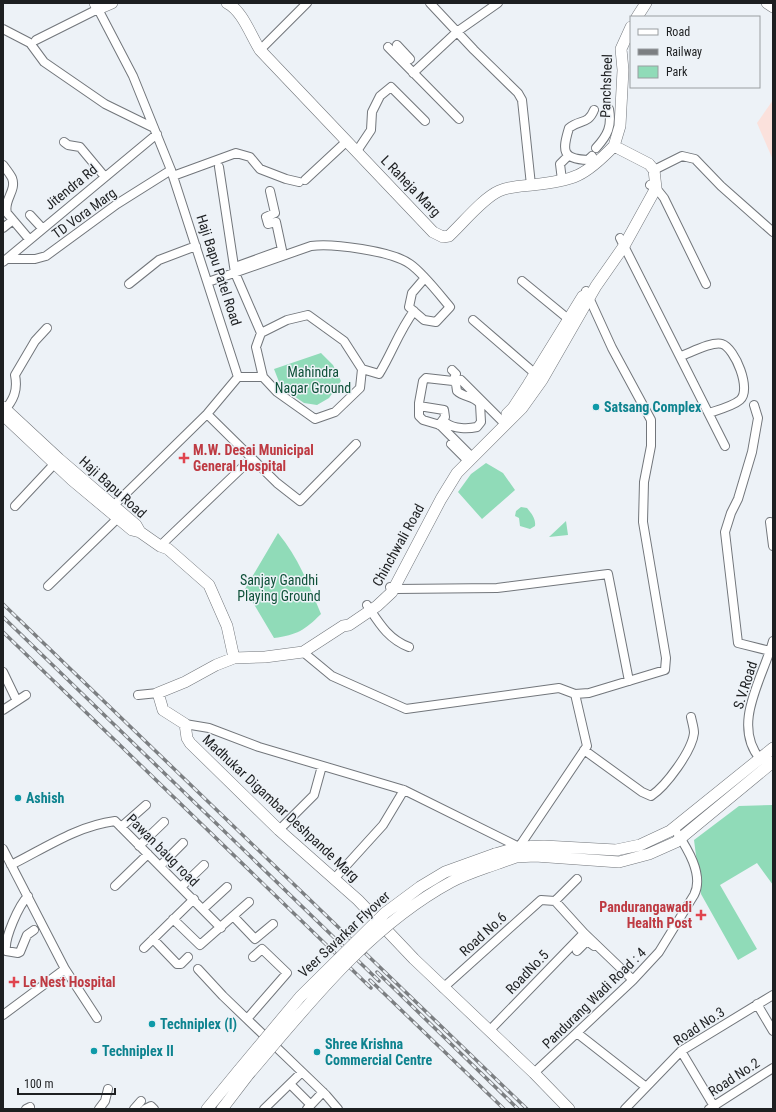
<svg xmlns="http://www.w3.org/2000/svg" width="776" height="1112" viewBox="0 0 776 1112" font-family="'Roboto Condensed',sans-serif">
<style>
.commercial{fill:#fbe1dc}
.green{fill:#90dbb8}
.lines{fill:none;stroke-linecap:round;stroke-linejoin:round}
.street-casing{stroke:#72767b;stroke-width:10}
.secondary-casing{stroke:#72767b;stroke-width:12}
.street{stroke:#fff;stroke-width:8}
.secondary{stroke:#fff;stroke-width:11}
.rail-casing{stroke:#7c7f82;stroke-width:3.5}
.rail{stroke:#edf2f7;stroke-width:2;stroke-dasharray:6;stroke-linecap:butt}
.secondary-bridge-casing{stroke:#72767b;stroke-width:12;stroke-linecap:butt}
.secondary-bridge{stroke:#fff;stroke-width:11}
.culture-dot{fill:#0f9aa8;stroke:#edf2f7;stroke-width:1.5}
.health-dot{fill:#e0444e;stroke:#edf2f7;stroke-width:1.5}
.labels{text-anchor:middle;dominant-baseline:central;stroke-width:3;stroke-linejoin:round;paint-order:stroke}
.street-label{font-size:14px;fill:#1d1f21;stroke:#edf2f7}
.park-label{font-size:14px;fill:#0f5139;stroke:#edf2f7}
.culture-label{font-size:14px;font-weight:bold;fill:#0d838f;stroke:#edf2f7;text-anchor:start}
.health-label{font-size:14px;font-weight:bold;fill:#be3a42;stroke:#edf2f7;text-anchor:start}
</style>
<rect width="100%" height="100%" fill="#edf2f7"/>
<!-- commercial -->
<path class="commercial" d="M773,100V160L757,123Z"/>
<!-- green -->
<path class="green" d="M321,353L333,365L341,381L329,398L317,405L304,403L281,387L274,369Z
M486,463L503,473L515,490L482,519L458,492L471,474Z
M521,507L527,508C532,514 536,519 535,526L530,529L520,526L519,518L515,516L516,511Z
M566,521L568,535L549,537Z
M278,533C298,557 309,585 321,614C305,630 297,635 274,638L245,589Z
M773,805V885L757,863L720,885L757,949L738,960L701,894L694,840L739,806Z"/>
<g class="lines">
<!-- street casing -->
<g class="street-casing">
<path id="street" d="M430,3L474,50L518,93L522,100L531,185
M3,29L30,43L44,62L105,104L154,128
M36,40L98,9L133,76L171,170L238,377L207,414L111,508
M397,45L410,59
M388,47L459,119
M260,50L307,3
M413,73L458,31L498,3
M64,142L68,145L80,147L105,177
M596,148C608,135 612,126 609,109
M357,151L371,130L372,112L380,96L391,87L425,121
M592,156L588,160C562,159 562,151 569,128C580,119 588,125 594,110
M3,165C6,169 10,174 12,178C17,191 3,200 7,213L29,239
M219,167L235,273L261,333
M654,170L682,156L695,159L721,186L773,232
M173,176L236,153L250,157L260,169L286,179L299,182
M305,180L347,141
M562,180L560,164L568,156
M650,185L656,188L664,198L706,284
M30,215L42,228
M3,228L13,220
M620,238L725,446
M7,259H35L46,256L117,204L171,170
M3,262L157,134
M235,267L282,250L276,222L268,224L266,217L275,213L270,191
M522,281L572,322
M208,282L311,246C332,243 392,251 410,264C423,273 439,294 450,307L436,322L424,320L409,307L412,293L424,279
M129,284L159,260L196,246
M308,315L344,341L362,369L360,388L335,412L315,419L277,392L263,377L256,347L261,333L287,320Z
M473,320L539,377
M681,356C690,353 712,341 722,344C735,348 752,390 740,400C733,406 718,410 709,413
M362,369L379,374C392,353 399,331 414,311
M452,370L456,374L453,381
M238,377H263
M461,380L505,424
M754,405L758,418L752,452L738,499L731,513L725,532L738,643L770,651
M419,406L444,410L445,417L439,425
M3,412C14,400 18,390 15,375L35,341L47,328
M207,414L277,483L300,501L356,444
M446,423C454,429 468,429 477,427L481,422L480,404C474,395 464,398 457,391L456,384L453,381L426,378L423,381L419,403V416L423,420L440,425L473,458
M451,444L469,462
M15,506L58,460
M770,522L773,546
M160,546L252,458
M48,586L118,518
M390,587L396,589L497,588L608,574L629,681
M367,605C379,623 388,639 409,647
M303,652L332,676L406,709L559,688L575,694L589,693L665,670L666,658L643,522L644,482L651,446V420L612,348L586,291
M3,672L17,701
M138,695L158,693
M3,710L26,695
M185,724L209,728L259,747L404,790L519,847L587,746L575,694
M584,750L642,792L651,796C666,786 692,751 694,733C694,728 692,722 691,717
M760,759C731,724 763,678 773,641
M121,827L146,805
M279,830L314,795L322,766
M139,846L164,822
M3,849L65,969L97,1018
M11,865C45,848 77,826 115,821L221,928
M160,866L183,843
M334,879L383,825L404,790
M115,886L148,854
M181,887L204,865
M28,896C19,905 4,938 6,951L18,953L20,952L27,935L34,930
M555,901L577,879
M203,909L227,887
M234,917L255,939L273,924
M173,919L200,945L249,902
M153,939L177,964H181L188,957
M144,948L194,899
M577,951L587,941L594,946
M198,969L223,996L326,1095L338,1109
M443,988L541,900L555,901L584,933L633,980
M757,1004L773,1031
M3,1015L65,969
M247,1019L287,973L262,949L253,957
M490,1030L584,933
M577,1033L646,1087
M681,1051L715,1108
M534,1073L633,980L659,952L694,895C705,874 685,845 674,828
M290,1084L310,1104
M26,1109L30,1107
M99,1109L105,1101L108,1089
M134,1109L141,1101
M145,1109L151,1106L154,1109
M264,1109L302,1072
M307,1109L323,1092
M625,1109L681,1051L773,995
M709,1109L773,1068"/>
</g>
<!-- secondary casing -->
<g class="secondary-casing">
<path id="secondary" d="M95,3L98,9L112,3
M227,3C242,10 251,36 260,50L433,232L443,237L449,236C463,223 483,198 499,191C510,186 520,186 532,185C575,180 584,177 614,146
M767,3L773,7
M637,17L646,3
M614,146L620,126L623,70L621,49L631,27
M3,407L59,459L136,525L140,532L132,530L72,480L3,415
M507,414L513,408L528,385L583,296
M140,532L160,546L168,549L209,585L227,626L234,658
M495,854L519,847L544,846L616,850L640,845L670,831L773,748
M499,863L516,857L535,856L619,862L649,854L676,842L773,762
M207,1109L239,1070
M222,1109L248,1075
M569,1109L534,1073L414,959L358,900L279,830L190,743L187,738L185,724L163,710L158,693L185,682L216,665L234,658L265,657L303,652L343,626L349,625L377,606L392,592L441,499L457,473L522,408L542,380L596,286L624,246L656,188L654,170L649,164L614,146"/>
</g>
<!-- street -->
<use href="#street" class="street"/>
<!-- secondary -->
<use href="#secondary" class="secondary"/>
<!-- rail casing -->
<g class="rail-casing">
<path id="rail" d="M3,604L527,1109
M3,617L379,981
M3,632L371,988
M377,972L518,1109
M370,980L504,1109"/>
</g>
<!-- rail -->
<use href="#rail" class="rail"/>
<!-- secondary-bridge casing -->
<g class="secondary-bridge-casing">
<path id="secondary-bridge" d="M239,1070L300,997L385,913L420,887L445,872L495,854
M248,1075C308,1005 368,927 451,882C466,874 483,869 499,863"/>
</g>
<!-- secondary-bridge -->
<use href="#secondary-bridge" class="secondary-bridge"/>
</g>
<!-- markers -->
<g class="culture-dot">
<circle cx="596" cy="407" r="4"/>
<circle cx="18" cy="798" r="4"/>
<circle cx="152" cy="1024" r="4"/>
<circle cx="94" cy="1051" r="4"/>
<circle cx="317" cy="1052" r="4"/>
</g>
<g class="health-dot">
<path d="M182 452h4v4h4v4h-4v4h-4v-4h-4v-4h4z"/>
<path d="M699 909h4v4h4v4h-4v4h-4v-4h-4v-4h4z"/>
<path d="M12 976h4v4h4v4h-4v4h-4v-4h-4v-4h4z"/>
</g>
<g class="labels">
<!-- street labels -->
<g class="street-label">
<text transform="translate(606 86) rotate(-88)">Panchsheel</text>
<text transform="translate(411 186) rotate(46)">L Raheja Marg</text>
<text transform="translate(71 187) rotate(-39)">Jitendra Rd</text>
<text transform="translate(84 213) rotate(-36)">TD Vora Marg</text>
<text transform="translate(219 270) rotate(72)">Haji Bapu Patel Road</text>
<text transform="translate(113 487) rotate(42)">Haji Bapu Road</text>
<text transform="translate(398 545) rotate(-61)">Chinchwali Road</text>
<text transform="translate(745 685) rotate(-72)">S.V.Road</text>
<text transform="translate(281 808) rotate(43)">Madhukar Digambar Deshpande Marg</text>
<text transform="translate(163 850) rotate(45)">Pawan baug road</text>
<text transform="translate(344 934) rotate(-43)">Veer Savarkar Flyover</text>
<text transform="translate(483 934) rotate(-42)">Road No.6</text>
<text transform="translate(527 972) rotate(-46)">RoadNo.5</text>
<text transform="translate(594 998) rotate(-44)">Pandurang Wadi Road : 4</text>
<text transform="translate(699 1026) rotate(-33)">Road No.3</text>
<text transform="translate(734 1077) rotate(-33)">Road No.2</text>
</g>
<!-- park labels -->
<g class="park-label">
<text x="313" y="372">Mahindra<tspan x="313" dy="16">Nagar Ground</tspan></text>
<text x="279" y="580">Sanjay Gandhi<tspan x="279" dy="16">Playing Ground</tspan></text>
</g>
<!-- culture labels -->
<g class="culture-label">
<text x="604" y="407">Satsang Complex</text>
<text x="26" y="798">Ashish</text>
<text x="160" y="1024">Techniplex (I)</text>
<text x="325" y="1044">Shree Krishna<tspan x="325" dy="16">Commercial Centre</tspan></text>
<text x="102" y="1051">Techniplex II</text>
</g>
<!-- health labels -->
<g class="health-label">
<text x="193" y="450">M.W. Desai Municipal<tspan x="193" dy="16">General Hospital</tspan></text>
<text x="692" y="907" text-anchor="end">Pandurangawadi<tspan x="692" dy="16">Health Post</tspan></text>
<text x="23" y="982">Le Nest Hospital</text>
</g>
</g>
<!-- border -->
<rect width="776" height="1112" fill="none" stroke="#1d1f21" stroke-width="8"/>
<!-- legend -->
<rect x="630" y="16" width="130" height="72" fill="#edf2f7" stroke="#9a9ea1"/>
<rect x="638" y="29" width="20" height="6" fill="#ffffff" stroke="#9a9ea1"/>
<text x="666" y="36" font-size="12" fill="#1d1f21">Road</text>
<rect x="638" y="49" width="20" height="6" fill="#7c7f82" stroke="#9a9ea1"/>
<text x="666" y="56" font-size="12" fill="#1d1f21">Railway</text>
<rect x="638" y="66" width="20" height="12" fill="#90dbb8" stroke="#9a9ea1"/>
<text x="666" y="76" font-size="12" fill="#1d1f21">Park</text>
<!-- scale -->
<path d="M18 1088v6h97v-6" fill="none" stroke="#1d1f21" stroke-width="2"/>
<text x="24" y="1088" font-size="12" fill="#1d1f21" stroke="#edf2f7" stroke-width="3" paint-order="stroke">100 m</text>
</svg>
